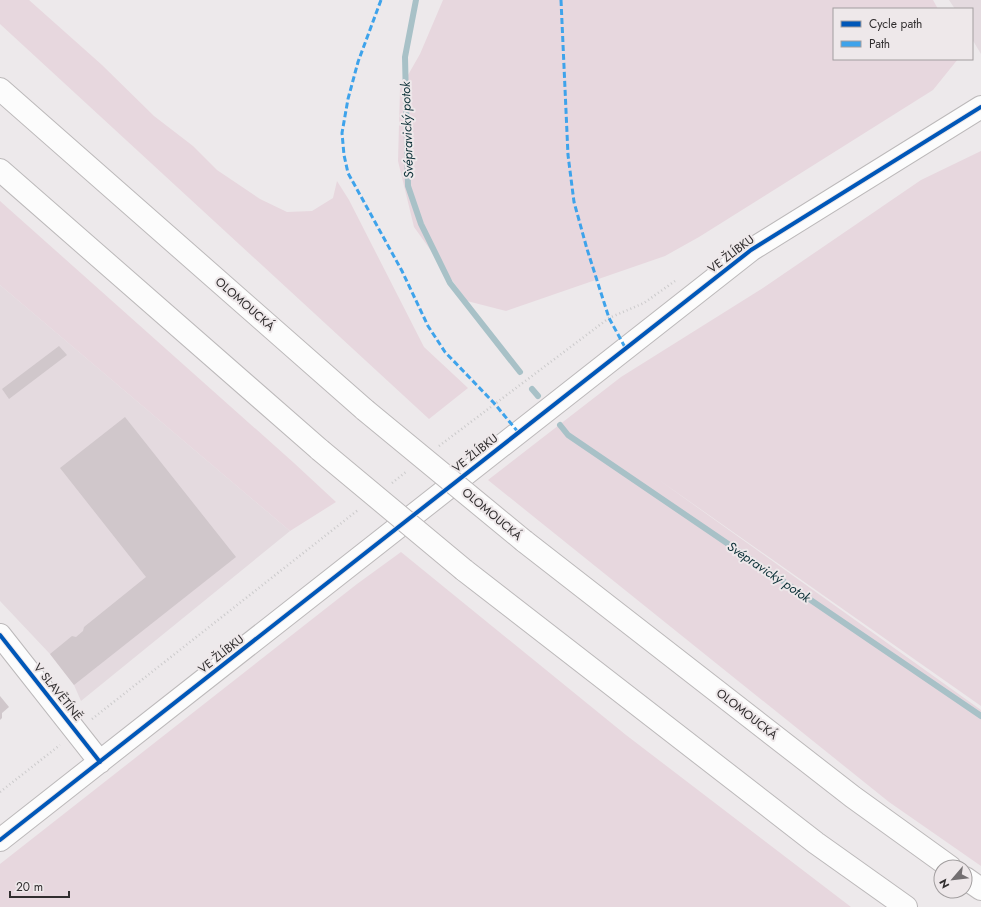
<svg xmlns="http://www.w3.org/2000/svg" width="981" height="907" viewBox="0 0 981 907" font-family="Jost,sans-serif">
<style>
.built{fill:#e4dadf}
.green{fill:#e7d7de}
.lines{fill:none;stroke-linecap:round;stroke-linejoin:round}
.stream{stroke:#a8c1c7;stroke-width:6}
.building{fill:#d0c7cb}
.minor-casing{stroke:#bcb9ba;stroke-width:24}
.highway-casing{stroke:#bcb9ba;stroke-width:24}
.path{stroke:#cbcacb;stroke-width:2.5;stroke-dasharray:1 3;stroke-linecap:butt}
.minor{stroke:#fcfcfc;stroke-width:22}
.highway{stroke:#fcfcfc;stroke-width:22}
.highway-bridge-casing{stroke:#bcb9ba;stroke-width:24;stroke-linecap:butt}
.highway-bridge{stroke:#fcfcfc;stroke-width:22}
.quiet{stroke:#3ea3eb;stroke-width:3;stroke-dasharray:6 3;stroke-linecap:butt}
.cycleway-casing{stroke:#eee8ea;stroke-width:6}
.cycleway{stroke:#0057b8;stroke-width:4}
.labels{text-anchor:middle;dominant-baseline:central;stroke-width:4;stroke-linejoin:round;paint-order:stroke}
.street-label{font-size:12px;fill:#312e2f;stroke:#eee8ea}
.water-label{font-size:13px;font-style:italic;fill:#0a2f36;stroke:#eee8ea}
</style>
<rect width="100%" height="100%" fill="#ede9eb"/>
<!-- built -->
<path class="built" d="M949,0H981V54L972,39V9H955Z
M0,285L290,531L81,701L74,685L50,654L0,601Z"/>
<!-- green -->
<path class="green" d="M0,0H29L102,65L154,116L193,146L217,170L260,199L287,212L312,211L333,198L337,181L349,200L424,347L468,388L429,419L0,24Z
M443,0H933L938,9H834V59H958L933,90L699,237L665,256L506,311L467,301L414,227L398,161L400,89L420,54Z
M981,151V706L659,480L981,710V866L889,802L488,480L621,377L763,288L921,180Z
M0,201L294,463L336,502L290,531L0,285Z
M401,552L626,735L851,907H0V864L357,584Z"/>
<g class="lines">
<!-- stream -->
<path class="stream" d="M416,0L405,57L408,186L421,224L450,283L520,372
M532,389L538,396
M560,425L568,435L981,716"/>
</g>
<!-- building -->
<path class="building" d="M59,346L67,355L9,399L2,389Z
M125,417L236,557L74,685L50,654L72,636L76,637L83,631L84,627L146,577L60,468Z
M0,696L9,707L2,713V718L0,720Z"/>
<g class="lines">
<!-- minor casing -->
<g class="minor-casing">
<path id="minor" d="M0,635L100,762
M0,840L751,250L981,107"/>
</g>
<!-- highway casing -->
<g class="highway-casing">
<path id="highway" d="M0,89L365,410
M0,170L320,450
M524,541L853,797L950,867
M464,570L816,843L906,907
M965,878L981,889"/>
</g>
<!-- path -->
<path class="path" d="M439,446L609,318L644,303L675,281
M392,483L407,471
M92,719L358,510
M0,792L60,745"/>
<!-- minor -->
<use href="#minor" class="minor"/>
<!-- highway -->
<use href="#highway" class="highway"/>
<!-- highway-bridge casing -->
<g class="highway-bridge-casing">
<path id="highway-bridge" d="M365,410L524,541
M320,450L464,570"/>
</g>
<!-- highway-bridge -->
<use href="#highway-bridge" class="highway-bridge"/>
<!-- quiet -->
<path class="quiet" d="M381,0L358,62L348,99L342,133L344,155L348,173L402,271L428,326L445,352L494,403L518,432
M561,0L568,155L574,202L587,249L609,318L626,349"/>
<!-- cycleway casing -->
<g class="cycleway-casing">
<path id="cycleway" d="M0,635L100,762
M0,840L751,250L981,107"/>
</g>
<!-- cycleway -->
<use href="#cycleway" class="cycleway"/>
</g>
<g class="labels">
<!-- street labels -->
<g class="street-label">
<text transform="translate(731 254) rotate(-37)">VE ŽLÍBKU</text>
<text transform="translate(245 304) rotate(41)">OLOMOUCKÁ</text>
<text transform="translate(475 453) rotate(-38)">VE ŽLÍBKU</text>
<text transform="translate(492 514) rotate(40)">OLOMOUCKÁ</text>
<text transform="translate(221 654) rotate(-38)">VE ŽLÍBKU</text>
<text transform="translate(58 692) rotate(51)">V SLAVĚTÍNĚ</text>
<text transform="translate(747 714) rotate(38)">OLOMOUCKÁ</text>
</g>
<!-- water labels -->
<g class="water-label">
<text transform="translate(407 130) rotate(-92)">Svépravický potok</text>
<text transform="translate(769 572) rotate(34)">Svépravický potok</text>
</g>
</g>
<!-- legend -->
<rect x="833" y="8" width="140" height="52" fill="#eee8ea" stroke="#a29e9f"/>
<rect x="841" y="21" width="20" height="6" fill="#0057b8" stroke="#a29e9f"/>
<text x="869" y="28" font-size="12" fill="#312e2f">Cycle path</text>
<rect x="841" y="41" width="20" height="6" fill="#3ea3eb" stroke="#a29e9f"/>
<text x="869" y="48" font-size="12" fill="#312e2f">Path</text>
<!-- north arrow -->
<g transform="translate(953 879) rotate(242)"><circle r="19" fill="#eee8ea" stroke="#a29e9f"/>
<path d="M0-3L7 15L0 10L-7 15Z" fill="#736f71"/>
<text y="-6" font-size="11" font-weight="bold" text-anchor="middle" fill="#312e2f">N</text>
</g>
<!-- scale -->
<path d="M10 891v6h59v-6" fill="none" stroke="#312e2f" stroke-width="2"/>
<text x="16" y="891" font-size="12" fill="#312e2f" stroke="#eee8ea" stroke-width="3" paint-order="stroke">20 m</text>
</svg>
